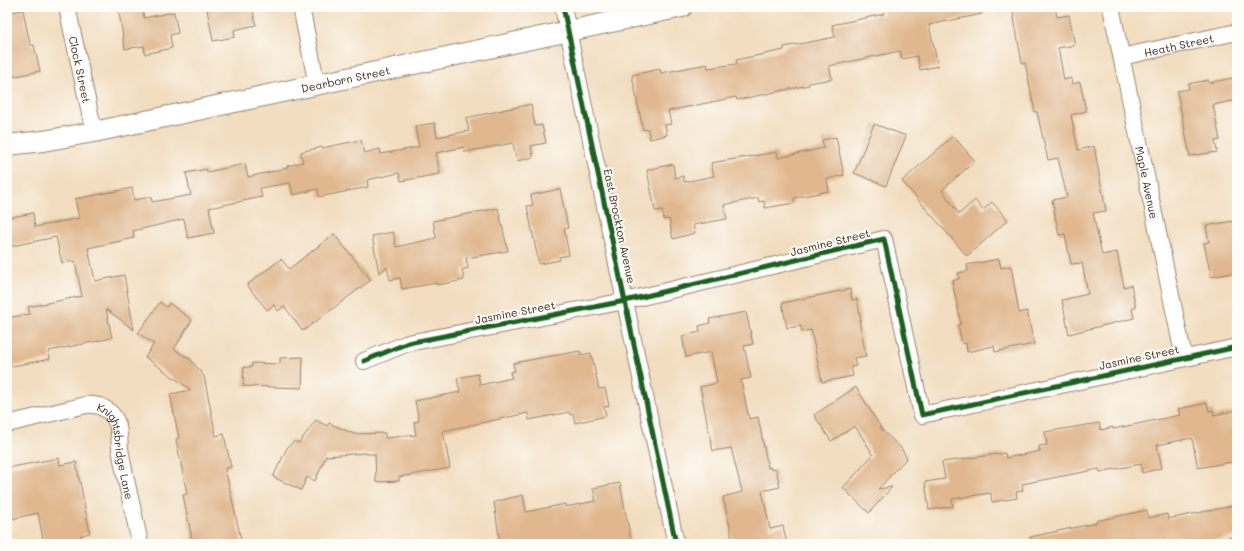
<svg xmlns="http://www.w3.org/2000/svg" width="1244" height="551" viewBox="0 0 1244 551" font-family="Mali,sans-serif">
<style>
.building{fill:#e0b78e}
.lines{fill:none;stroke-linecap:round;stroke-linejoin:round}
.minor-casing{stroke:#96846f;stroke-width:18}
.tertiary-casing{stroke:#96846f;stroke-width:22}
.minor{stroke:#fff;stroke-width:16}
.tertiary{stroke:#fff;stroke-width:20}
.cycleway-casing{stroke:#fdfcf7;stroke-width:8}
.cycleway{stroke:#1b5e20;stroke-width:5}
.labels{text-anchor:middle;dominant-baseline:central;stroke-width:4;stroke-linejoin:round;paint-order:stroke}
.street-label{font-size:11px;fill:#3b2a1e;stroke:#fdfcf7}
</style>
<rect width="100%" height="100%" fill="#fdfcf7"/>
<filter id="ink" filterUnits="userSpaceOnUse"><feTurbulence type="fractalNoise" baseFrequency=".025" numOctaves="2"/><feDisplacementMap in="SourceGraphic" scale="8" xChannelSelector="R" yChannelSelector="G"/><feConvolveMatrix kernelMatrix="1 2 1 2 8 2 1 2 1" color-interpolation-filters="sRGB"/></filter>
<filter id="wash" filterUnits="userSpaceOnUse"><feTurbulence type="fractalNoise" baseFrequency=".012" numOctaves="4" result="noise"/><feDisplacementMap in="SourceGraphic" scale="16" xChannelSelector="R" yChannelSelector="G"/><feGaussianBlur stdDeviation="0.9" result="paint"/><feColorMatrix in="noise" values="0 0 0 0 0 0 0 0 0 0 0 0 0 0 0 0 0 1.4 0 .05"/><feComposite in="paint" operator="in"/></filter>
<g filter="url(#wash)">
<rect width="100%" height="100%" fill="#f2ddc0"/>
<g id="blocks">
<!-- building -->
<path class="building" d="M118,7H142L144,18L174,12L178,33L170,35L172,48L145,54L144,46L125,49Z
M223,7H252L256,25L234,30L235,37L213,41L207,10Z
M882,7H981L982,14L929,25L938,66L920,70L917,56L902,59L900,51L829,66L832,79L809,83V85L737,100L736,97L668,111L671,124L665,125L667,135L650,139L648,129L643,130L632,75L660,69L661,73L707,64L708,68L737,64L736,60L784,50V47L835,37L832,25L884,14Z
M1012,7H1055L1057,17L1069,15L1075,45L1058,48L1064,80L1071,78L1072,84L1080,82L1086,111L1071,115L1078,150L1094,146L1106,211L1093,213L1102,255L1117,252L1124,287L1131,285L1136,307L1132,308L1134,318L1069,334L1062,300L1088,294L1082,263L1071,264L1065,234L1059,235L1052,200L1067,197L1058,158L1048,160L1037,112H1035L1025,63H1022Z
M23,10L30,45H34L40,71L7,78V13Z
M1237,77V100L1213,105L1220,140L1215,141L1217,152L1190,156L1177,91L1189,89L1188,84L1208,80L1209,83Z
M531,104L535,126L542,125L546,143L531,146L533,157L517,161L513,143L465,152L464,147L436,153L440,174L401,181L399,173L367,180L368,187L319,197L318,189L293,195L290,183L260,188L262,197L209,208L214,233L188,238L184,219L133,231L134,238L88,248L95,281L124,275L134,330L106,309L112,338L49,351L50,359L7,367V318L30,314L28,307L82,296L75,261L62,263L56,237L7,247V218L33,213L35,227L79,218L75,199L132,188L134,200L151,197L152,202L191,195L186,173L207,169V172L245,164L248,177L287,168V166L303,162L301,152L322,147V148L361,140L364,153L380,149L381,154L419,147L415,126L435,123L437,137L469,131L466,118Z
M874,124L906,136L886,186L854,173Z
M953,136L975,161L942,190L959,214L975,200L983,210L992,202L1008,220L967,256L902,181Z
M836,137L844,175L827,179L829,191L794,198V203L765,208L764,201L759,202L758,198L724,205L727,219L693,225L695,233L673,239L669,219L664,220L662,210L655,211L647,170L673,164L675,178L683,176L684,182L714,176L711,163L777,152L778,158L824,148L822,140Z
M560,189L568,228L564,229L569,255L559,257L560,260L539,264L527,206L533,205L531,195Z
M498,208L508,251L466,258L468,268L462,270L464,280L437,285V283L402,289L400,278L390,280L387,267L379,273L372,236L393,232L396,247L436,238L433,221Z
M1233,221L1235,232L1237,231V272L1211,277L1204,243L1209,242L1206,226Z
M334,234L371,280L303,331L284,306L278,311L274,305L267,310L247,285L281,259L289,269Z
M999,259L1001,268L1011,266L1019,313L1027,311L1034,344L995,352L994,346L967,352L966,343L962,344L958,325L961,324L952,281L959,279L958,273L968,271L967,265Z
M850,289L852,300L857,299L861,320H859L866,356L854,358L856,366L851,367L853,376L822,382L811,330L802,332L801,326L787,328L782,303Z
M160,302L167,307L169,303L192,320L174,349L190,359L204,376L216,436L224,434L231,467L225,468L242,544H193L183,495L187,494L176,439L179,438L170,394L191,390L145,357L154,344L138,333Z
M746,312L753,344L744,346L751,378L741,380L749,419L758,417L768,468L770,467L771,470L776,469L780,487L762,491L770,529L783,526L787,544H731V531L723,497L742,492L731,448L713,451L700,387L717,383L711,352L686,357L682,336L700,332L699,326L710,323L709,319Z
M580,351L581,355L591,353L599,389L605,388L609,406L604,407L606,416L575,423L573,414L570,415L569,412L529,420L528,413L443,431L450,468L399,477V481L376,482L375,454H366V453L326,456L315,481L307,477L301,490L273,477L287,448L294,441L299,443L316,420L327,426L329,423L354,434L385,433V438L416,435L414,422L419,421L415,401L460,392L457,378L478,374L480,385L512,378L510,372L515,371L513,363Z
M303,357L302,388L243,386L244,367H252V363L280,364V358Z
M856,387L883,431L901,448L907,458L878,489L892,487L869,513L843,488L873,455L870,452L871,451L855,426L831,441L814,415Z
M1207,403L1209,411L1213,410L1214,415L1237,410V461L1198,468L1192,438L1157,445L1162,468L1142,473L1141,464L1100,472L1099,469L1022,484L1023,491L1016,492L1017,498L992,502L991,493L952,499L953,506L929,510L925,482L945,479L942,462L1005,453L1006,458L1040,451L1039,446L1047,445L1045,432L1099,423L1101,430L1113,427V429L1180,415L1178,409Z
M59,458L60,465L76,462L90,533L81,535L83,544H44L38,513L7,520V468Z
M620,483L631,540L625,541V544H500L494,502L523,495L526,512L565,504V507L596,501L593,488Z
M1237,505V536L1208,542L1209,544H1031L1030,537L1096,523V521L1147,510L1148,518L1167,514L1168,519Z"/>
</g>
</g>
<g filter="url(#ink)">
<use href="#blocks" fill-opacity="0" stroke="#96846f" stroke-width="1"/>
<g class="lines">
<!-- minor casing -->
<g class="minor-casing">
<g id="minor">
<path id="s1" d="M67,7L94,132"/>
<path d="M301,7L317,85"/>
<path d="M563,7L676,544"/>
<path id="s2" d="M1111,7L1184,358"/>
<path id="s3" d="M1121,57L1237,32"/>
<path d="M364,361L408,343L625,301L884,239L922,415L1237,347"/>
<path id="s4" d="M7,424L86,405C97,404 106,407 113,416C120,425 119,437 120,448C125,480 134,512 140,544"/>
</g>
</g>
<!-- tertiary casing -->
<g class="tertiary-casing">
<g id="tertiary">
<path id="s5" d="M7,145L43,141L94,132L682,7"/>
</g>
</g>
<!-- minor -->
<use href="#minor" class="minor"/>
<!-- tertiary -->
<use href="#tertiary" class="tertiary"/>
<!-- cycleway casing -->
<g class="cycleway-casing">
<path id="cycleway" d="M563,7L676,544
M364,361L408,343L625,301L884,239L922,415L1237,347"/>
</g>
<!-- cycleway -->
<use href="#cycleway" class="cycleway"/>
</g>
</g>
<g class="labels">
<!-- street labels -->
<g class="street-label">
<text stroke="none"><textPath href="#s3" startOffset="59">Heath Street</textPath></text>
<text stroke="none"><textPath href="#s1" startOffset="64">Clock Street</textPath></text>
<text stroke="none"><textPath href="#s5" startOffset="345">Dearborn Street</textPath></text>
<text stroke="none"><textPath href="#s2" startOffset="179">Maple Avenue</textPath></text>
<text transform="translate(620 226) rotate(78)">East Brockton Avenue</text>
<text transform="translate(830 242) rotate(-14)">Jasmine Street</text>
<text transform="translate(515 312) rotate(-11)">Jasmine Street</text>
<text transform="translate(1139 357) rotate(-12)">Jasmine Street</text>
<text stroke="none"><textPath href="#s4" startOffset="145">Knightsbridge Lane</textPath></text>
</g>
</g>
<!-- margin -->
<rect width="1244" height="551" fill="none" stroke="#fdfcf7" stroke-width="24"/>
</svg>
